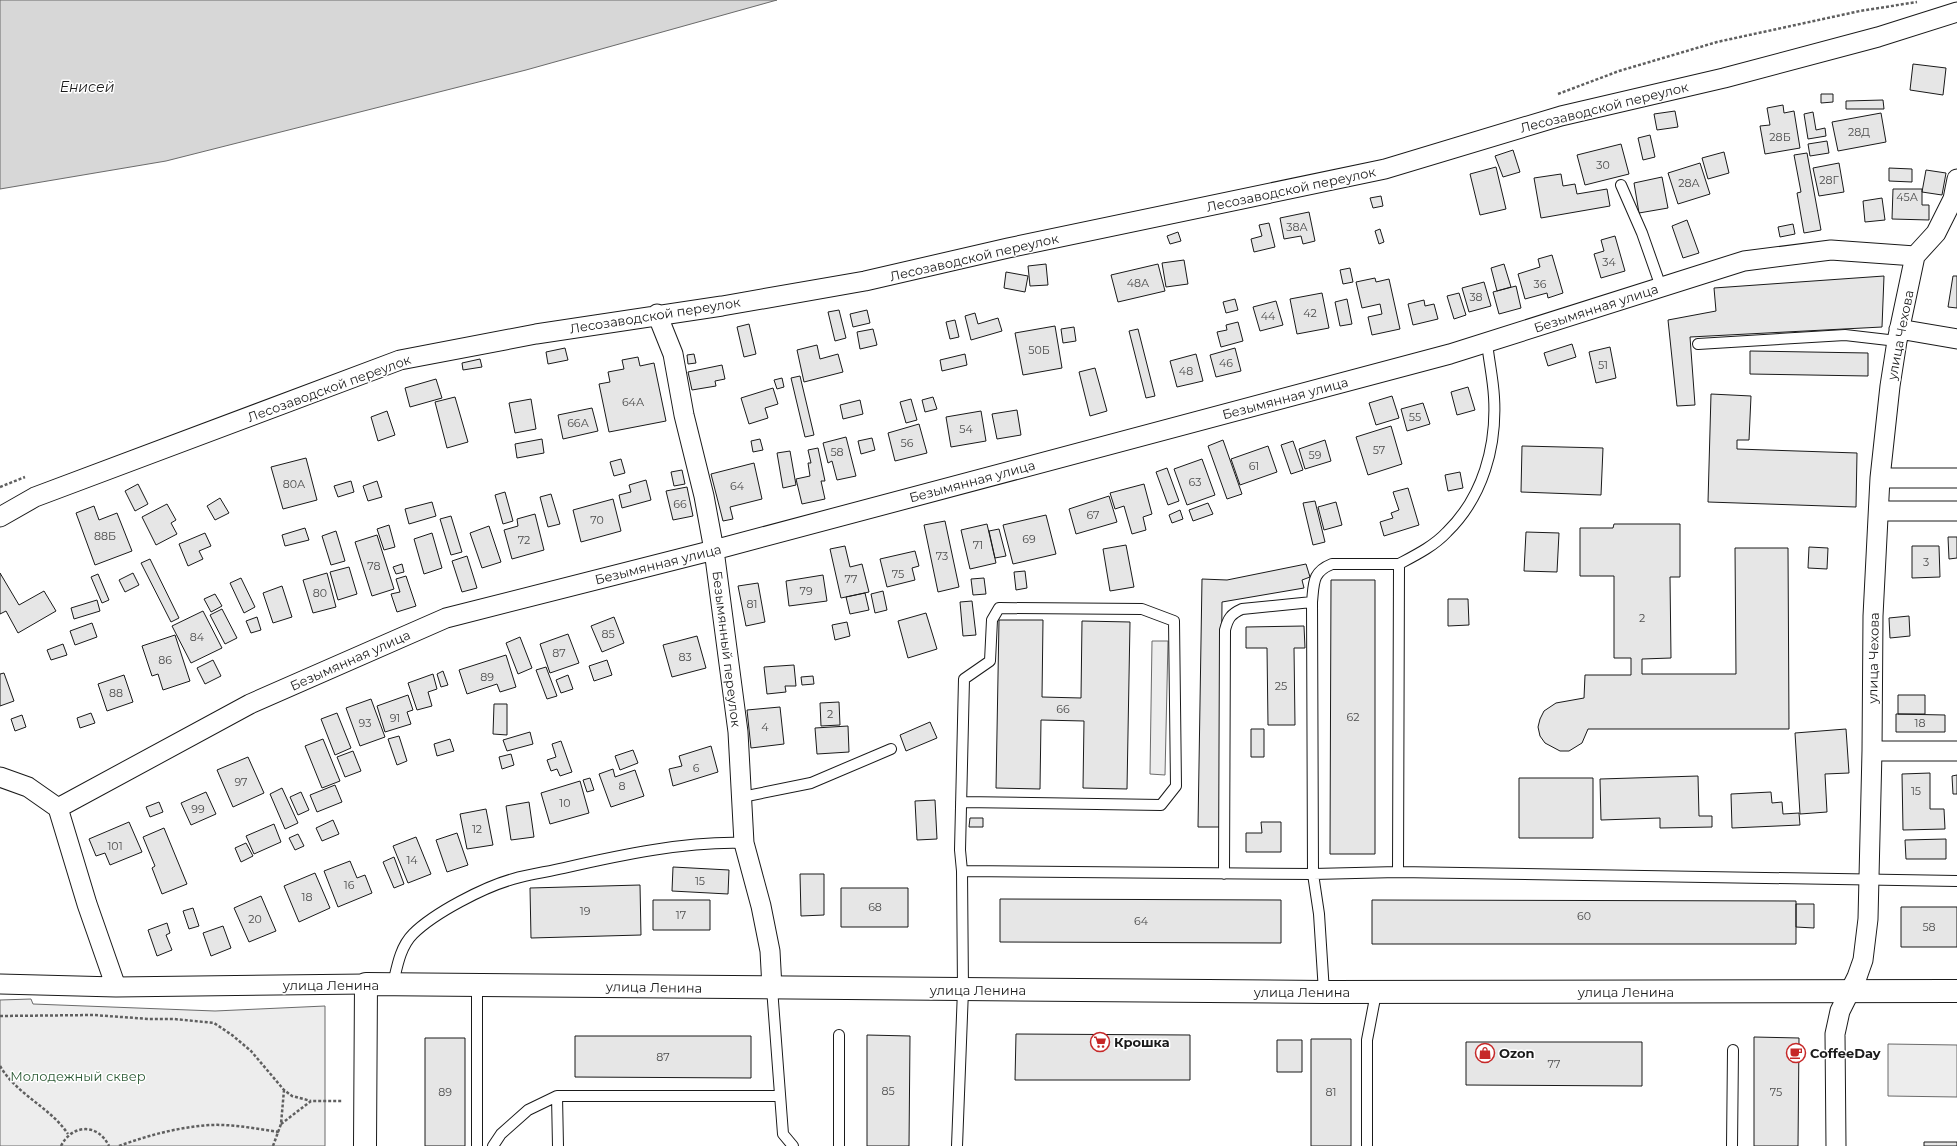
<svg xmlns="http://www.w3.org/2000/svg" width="1957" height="1146" viewBox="0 0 1957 1146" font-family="Montserrat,sans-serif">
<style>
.built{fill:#ededed;stroke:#6a6a6a}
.water{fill:#d7d7d7;stroke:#6a6a6a}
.building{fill:#e6e6e6;stroke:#1a1a1a}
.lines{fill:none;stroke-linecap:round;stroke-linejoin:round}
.lane-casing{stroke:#1a1a1a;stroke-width:12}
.street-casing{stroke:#1a1a1a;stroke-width:21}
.secondary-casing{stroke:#1a1a1a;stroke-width:24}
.path{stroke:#5f5f5f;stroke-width:2.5;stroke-dasharray:3 2;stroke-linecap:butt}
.lane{stroke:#fff;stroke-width:10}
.street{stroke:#fff;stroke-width:19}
.secondary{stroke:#fff;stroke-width:22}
.labels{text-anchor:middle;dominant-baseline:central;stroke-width:3;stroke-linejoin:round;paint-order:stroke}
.number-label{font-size:11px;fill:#4d4d4d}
.street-label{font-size:13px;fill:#1a1a1a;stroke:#fff}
.poi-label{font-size:13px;font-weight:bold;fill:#1a1a1a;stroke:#fff;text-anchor:start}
.park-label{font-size:13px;fill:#2b5a34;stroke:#fff}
.water-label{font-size:14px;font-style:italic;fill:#1a1a1a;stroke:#fff}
</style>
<rect width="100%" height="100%" fill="#fff"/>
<!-- built -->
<path class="built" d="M1152,641H1168L1165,775L1150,774Z
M31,999L33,1004L215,1011L325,1006V1146H0V1000Z
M1888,1044L1957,1045V1097L1888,1096Z"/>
<!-- water -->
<path class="water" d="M0,0H777L526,70L166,161L0,189Z"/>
<!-- building -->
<path class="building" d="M1913,64L1946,68L1943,95L1910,90Z
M1821,94H1833V102L1821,103Z
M1883,100L1884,109H1846V101Z
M1783,105L1784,113L1794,111L1800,148L1765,154L1760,126L1770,125L1767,108Z
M1675,111L1678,127L1657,130L1654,114Z
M1813,112L1816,130L1825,128L1826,136L1808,139L1804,114Z
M1881,113L1886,142L1838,151L1832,122Z
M1650,135L1655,157L1643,160L1638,138Z
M1827,141L1829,153L1810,156L1808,144Z
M1621,144L1629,174L1585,185L1577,155Z
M1513,150L1520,172L1503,177L1495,156Z
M1724,152L1729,173L1708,179L1702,158Z
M1807,153L1821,230L1804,233L1797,193L1801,192L1794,155Z
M1700,163L1710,194L1678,204L1668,173Z
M1839,163L1844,192L1819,196L1813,168Z
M1496,167L1506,209L1480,215L1470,174Z
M1889,168L1912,169V182L1889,181Z
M1926,170L1946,173L1942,195L1922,192Z
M1561,174L1563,186L1575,184L1577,194L1607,189L1610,206L1541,218L1534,178Z
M1662,177L1668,208L1639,213L1634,183Z
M1893,189H1922V205H1929V220L1892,219Z
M1381,196L1383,206L1373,208L1370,198Z
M1882,198L1885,220L1865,222L1863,201Z
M1309,212L1315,241L1303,244L1301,236L1284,239L1280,218Z
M1687,220L1699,253L1683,258L1672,226Z
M1269,223L1275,247L1254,252L1251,239L1262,236L1259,225Z
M1793,224L1795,234L1780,237L1778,227Z
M1380,229L1384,242L1379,244L1375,231Z
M1178,232L1181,241L1170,244L1167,236Z
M1615,236L1625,271L1601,278L1594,254L1604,251L1601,240Z
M1552,255L1563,293L1548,298L1547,293L1525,299L1518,274L1540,267L1538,259Z
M1184,260L1188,284L1166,287L1162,263Z
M1046,264L1048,285L1030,286L1028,266Z
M1158,264L1165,291L1118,302L1111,275Z
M1504,264L1511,287L1497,291L1491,268Z
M1350,268L1353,282L1343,284L1340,270Z
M1006,272L1028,276L1025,292L1004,288Z
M1884,276L1882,327L1690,337L1695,405L1677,406L1668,320L1716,311L1714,288Z
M1953,276H1957V308L1948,307Z
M1375,278L1376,282L1389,279L1400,329L1372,335L1368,317L1382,314L1380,304L1362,308L1356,282Z
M1484,282L1491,306L1469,312L1462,288Z
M1516,286L1521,308L1499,314L1493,292Z
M1322,293L1329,328L1297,334L1290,299Z
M1459,293L1466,315L1454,319L1447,296Z
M1235,299L1238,310L1226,313L1223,302Z
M1347,299L1352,324L1340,326L1335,302Z
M1424,300L1425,306L1434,304L1438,319L1413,325L1408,304Z
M1276,301L1283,325L1260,331L1253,307Z
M839,310L846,338L835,341L828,312Z
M867,310L870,323L853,327L850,314Z
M975,313L978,324L998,318L1002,331L971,340L965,316Z
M955,320L959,337L950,339L946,322Z
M1238,322L1243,341L1221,347L1217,332L1227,330L1226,325Z
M749,324L756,354L744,357L737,327Z
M1055,326L1062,368L1023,375L1015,333Z
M1074,327L1076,341L1063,343L1061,329Z
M873,329L877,345L860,349L857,332Z
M1138,329L1155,396L1146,398L1129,331Z
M1572,344L1576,357L1548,366L1544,353Z
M817,345L820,359L838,354L843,372L804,382L797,350Z
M1610,347L1616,378L1596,383L1589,352Z
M565,348L568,360L548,364L546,352Z
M1235,348L1241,371L1216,377L1210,355Z
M1750,351L1868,353V376L1750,374Z
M694,354L696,363L688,364L687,355Z
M965,354L967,365L942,371L940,360Z
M1196,354L1203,381L1177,387L1170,361Z
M638,357L640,366L654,363L666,421L609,432L599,384L610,382L608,372L624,369L622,360Z
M480,359L482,367L463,370L462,363Z
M722,365L725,379L715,381L716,386L692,390L688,372Z
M1095,368L1107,411L1090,416L1079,372Z
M800,376L814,435L805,437L791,378Z
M782,378L784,387L777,389L774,380Z
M436,379L442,398L410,407L405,388Z
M1468,387L1475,410L1457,415L1451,392Z
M773,388L778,404L765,408L768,418L749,424L741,398Z
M1711,394L1751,396L1749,440H1737V449L1857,453L1856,507L1708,502Z
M1392,396L1399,418L1376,425L1369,403Z
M455,397L468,442L447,448L435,402Z
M933,397L937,409L925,412L922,400Z
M531,399L536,429L515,433L509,403Z
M911,399L917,420L906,423L900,402Z
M860,400L863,414L843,419L840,405Z
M1423,403L1430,424L1407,431L1401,409Z
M592,408L598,431L563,439L558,415Z
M1017,410L1021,435L997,439L992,414Z
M387,411L395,435L378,441L371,417Z
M981,411L986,441L951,447L946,417Z
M919,424L927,453L895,461L888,433Z
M1391,426L1402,464L1368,475L1356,437Z
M846,437L856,476L837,480L832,461L828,463L823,443Z
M872,438L875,450L861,454L858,441Z
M542,439L544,453L517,458L515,444Z
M760,439L763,450L753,452L751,441Z
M1223,440L1242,494L1227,499L1208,446Z
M1325,440L1331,461L1305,469L1299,449Z
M1293,441L1303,470L1291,474L1281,445Z
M1268,446L1277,472L1240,485L1231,459Z
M1522,446L1603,448L1601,495L1521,492Z
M818,448L825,481H821L825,499L802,504L796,479L810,476L808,463H811L808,450Z
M790,451L796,485L783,488L777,453Z
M306,458L317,500L283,509L271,467Z
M621,459L625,473L614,476L610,462Z
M1202,459L1215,495L1187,505L1174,469Z
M754,463L762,499L730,507L733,519L723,521L711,474Z
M1167,468L1179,501L1168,505L1156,472Z
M682,470L685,484L674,486L671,472Z
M1460,472L1463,488L1448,491L1445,475Z
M646,480L651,500L622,508L619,495L631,492L629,485Z
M351,481L354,492L338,497L334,486Z
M377,481L382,497L368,501L363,486Z
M138,484L148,504L135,511L125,491Z
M1144,484L1152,514L1143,517L1146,530L1132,534L1124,506L1115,509L1110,493Z
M687,487L693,516L673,520L666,491Z
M1408,488L1419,525L1384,536L1380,522L1393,518L1391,513L1399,510L1393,492Z
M505,492L513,521L503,524L495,495Z
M551,494L560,524L548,527L540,497Z
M1109,496L1117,522L1076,534L1069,509Z
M220,498L229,513L215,520L207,506Z
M613,499L621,531L581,542L573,510Z
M1315,501L1325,542L1313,545L1303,503Z
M432,502L436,516L409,524L405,509Z
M1336,502L1342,525L1324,530L1318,507Z
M1208,503L1213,514L1193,521L1189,510Z
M167,504L176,520L171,523L177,534L156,545L142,517Z
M94,506L99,520L117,513L132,551L95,565L76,513Z
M1180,510L1183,519L1172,523L1169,515Z
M535,514L544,550L512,559L504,530L518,526L517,519Z
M1046,515L1056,554L1013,564L1003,525Z
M451,516L462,552L451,555L440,519Z
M945,521L959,587L938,592L924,525Z
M987,524L996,563L970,569L961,530Z
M1614,524H1680V577H1670L1671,658L1642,659V674H1736L1735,548H1788L1789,729H1588L1582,743L1569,751H1560L1545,743L1540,736L1538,727L1540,719L1544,711L1556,703L1584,698L1585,675H1631V658H1614V576H1580V528H1613Z
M389,525L395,547L384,550L377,529Z
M489,526L501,562L482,568L470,533Z
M305,528L309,540L285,546L282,535Z
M999,529L1006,556L995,558L989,531Z
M336,531L345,561L331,565L322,536Z
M1526,532L1559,533L1557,572L1524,571Z
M205,533L211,546L199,551L203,559L188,566L179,544Z
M432,533L442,568L424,574L414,539Z
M377,535L394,589L372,596L355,542Z
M1948,537H1957V558L1949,559Z
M1126,545L1134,587L1110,591L1103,549Z
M845,546L850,567L862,564L869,592L841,598L830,549Z
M1912,546H1939L1940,577L1912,578Z
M1809,547L1828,548L1827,569L1808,568Z
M915,551L919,566L912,568L915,580L887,587L880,559Z
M467,556L477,588L462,592L452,561Z
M150,559L179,618L171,622L141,563Z
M402,564L404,572L396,574L393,567Z
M1306,564L1310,577L1302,580L1304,588L1222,602L1220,827H1198L1202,579L1227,580Z
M349,567L357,594L338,600L330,572Z
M1025,571L1027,588L1016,590L1014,572Z
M0,573L19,605L44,591L56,611L18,633L6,611L0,614Z
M133,573L139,585L125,592L119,580Z
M327,573L336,607L313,613L303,580Z
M98,574L109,600L102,603L91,577Z
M823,575L827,601L789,606L786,581Z
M406,576L416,606L397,612L391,594L400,592L396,579Z
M241,578L255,607L244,613L230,583Z
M984,578L986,594L973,595L971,579Z
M1331,580H1375V854H1330Z
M758,583L765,622L746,626L738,586Z
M282,586L292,617L273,623L263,593Z
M883,591L887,610L875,613L871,594Z
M865,593L869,610L850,614L846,597Z
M215,594L222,606L211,612L204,599Z
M1448,599H1468L1469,625L1448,626Z
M97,600L100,611L74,619L71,608Z
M972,601L976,635L963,636L960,602Z
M222,609L237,638L225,644L210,615Z
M203,611L222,648L191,663L172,626Z
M926,613L937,649L908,658L898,621Z
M1909,616L1910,636L1890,638L1889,618Z
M257,617L261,630L251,633L246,621Z
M614,617L624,643L602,652L591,626Z
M999,620H1043L1042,697L1081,698L1082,621L1130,622L1127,789L1083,788L1084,721L1041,720L1040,789L996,788Z
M847,622L850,636L835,640L832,625Z
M92,623L97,637L75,645L70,631Z
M1304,626L1305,648H1294L1295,725H1268L1267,648H1246V627Z
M568,634L579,663L550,673L540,644Z
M175,635L190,681L163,690L158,674L152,676L142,646Z
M697,636L706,668L672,677L663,645Z
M520,637L532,668L518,674L506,643Z
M63,644L67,655L51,660L47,650Z
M506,655L516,687L500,692L497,684L467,694L459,670Z
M213,660L221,676L205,684L197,668Z
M607,660L612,675L594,681L589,666Z
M794,665L796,686H785L786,692L767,694L764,667Z
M546,667L557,696L547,699L536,670Z
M443,671L448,685L441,687L437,674Z
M4,673L14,701L0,706V674Z
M433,674L437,689L428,692L432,706L417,710L408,683Z
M124,675L133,702L107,711L98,684Z
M568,675L573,689L561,693L556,680Z
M813,676L814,684L802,685L801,677Z
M408,695L413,710L407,712L411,724L385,732L377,706Z
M1898,695H1925V714H1898Z
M371,699L385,737L360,746L346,708Z
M839,702L840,725L821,726L820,703Z
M494,704H507V735L493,734Z
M780,707L784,744L751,748L747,710Z
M91,713L95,723L80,728L77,718Z
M337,713L351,748L335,755L321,719Z
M1896,714L1945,715V732H1896Z
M22,715L26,727L15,731L11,719Z
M930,722L937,738L906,751L900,735Z
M848,726L849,752L817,754L815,728Z
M1251,729H1264V757H1251Z
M1846,729L1849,773L1825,774L1827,812L1800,814L1795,733Z
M530,732L533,744L507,751L503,740Z
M399,736L407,761L397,765L388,739Z
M323,739L340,781L322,788L305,746Z
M450,739L454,751L437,756L434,744Z
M561,741L572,772L560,776L557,769L551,771L547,760L556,757L552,744Z
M711,746L718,772L673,786L669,769L682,766L679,756Z
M633,750L638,763L620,770L615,756Z
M353,751L361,771L345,777L337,757Z
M511,754L514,765L502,769L499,757Z
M248,757L264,793L233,807L217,770Z
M613,769L615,777L635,770L644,796L611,807L599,774Z
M1930,773V809H1944L1945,829L1903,830L1902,774Z
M1957,775V794H1953L1952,776Z
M1698,776L1699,816H1712V827L1660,828V818L1601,820L1600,779Z
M590,778L594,790L587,792L583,780Z
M1519,778H1593V838H1519Z
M580,781L589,813L550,824L541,793Z
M335,785L342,802L317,812L310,795Z
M282,788L298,823L285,829L270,794Z
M206,792L216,814L191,825L181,803Z
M301,792L309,810L298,815L290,797Z
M1771,792L1772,803L1782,802L1783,814L1799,813L1800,825L1732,828L1731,794Z
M935,800L937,839L917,840L915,801Z
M159,802L163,812L150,817L146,807Z
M529,802L534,837L511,840L506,806Z
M486,809L493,845L467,849L460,814Z
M970,818H983V827H969Z
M333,820L339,834L322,841L316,828Z
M129,822L142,852L110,865L105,853L96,856L89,839Z
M1261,822H1281V852H1246V833H1262Z
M274,824L281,842L254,854L246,836Z
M164,828L187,884L162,894L152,868L155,866L143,837Z
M457,833L468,865L447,872L436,840Z
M298,834L304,846L295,850L289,838Z
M416,837L431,874L408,883L393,846Z
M1946,839V859H1906L1905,840Z
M246,843L253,856L241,862L235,848Z
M394,857L404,884L394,888L383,862Z
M350,861L357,878L365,875L372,893L338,907L324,871Z
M673,867L729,870L728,894L672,891Z
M315,873L330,908L299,922L284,886Z
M800,874H824V915L801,916Z
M640,885L641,935L531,938L530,888Z
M841,888H908V927H841Z
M261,896L276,931L249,942L234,908Z
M1000,899L1281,900V943L1000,942Z
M653,900H710V930H653Z
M1372,900L1796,901V944H1372Z
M1796,904H1814V928L1796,927Z
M1901,907H1957V947H1901Z
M193,908L199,926L189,929L183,911Z
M167,923L170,933L166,935L172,950L157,956L148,930Z
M223,926L231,948L211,956L203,933Z
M1016,1034L1190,1035V1080H1015Z
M867,1035L910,1036L909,1146H867Z
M575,1036H751V1078L575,1077Z
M1754,1037L1799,1038L1798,1146H1754Z
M425,1038H465V1146H425Z
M1311,1039H1351V1146H1311Z
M1277,1040H1302V1072H1277Z
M1466,1042H1642V1086L1466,1085Z
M1924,1142H1957V1146H1924Z"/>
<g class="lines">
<!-- lane casing -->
<g class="lane-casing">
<path id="lane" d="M1621,185L1642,233L1661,287
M1698,344L1845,335L1897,341
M1399,564H1332C1312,572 1314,583 1312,602L1313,874L1398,872L1957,881
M742,797L811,783L891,749
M962,871L1313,874L1319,914L1324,992
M1398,872L1399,564C1416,555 1434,546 1447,532C1483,497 1497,446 1494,397C1493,379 1489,361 1487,343
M1224,874L1225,630C1228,618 1231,614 1242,609L1312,602
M393,984C397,967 400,947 413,934C434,913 484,887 513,879C530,874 547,872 564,868C620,855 687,841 744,843
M772,988L783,1134L793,1146
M557,1096L558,1146
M477,1146V984
M493,1146L501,1134L528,1110L557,1096H780
M839,1146V1035
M957,1146L963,990L962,871L960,850L964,679L990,661L992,620L999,608L1142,609L1174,621L1176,786L1161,805L961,802
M1367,1146V1040L1376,993
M1732,1146L1733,1050"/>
</g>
<!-- street casing -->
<g class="street-casing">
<path id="street" d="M657,314L673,354L684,415L704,496L714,550L738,732L744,843L761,906L770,951L772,988
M1899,329L1957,339
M1880,478H1957
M1879,511H1957
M0,517L35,497L400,360L536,334L722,306L865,281L1008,248L1385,169L1561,116L1724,78L1878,37L1957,12
M1872,751H1957
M0,777L28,787L58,808L87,904L116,987
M58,808L250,704L446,618L714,550L1450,354L1744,261L1831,250L1915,256
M0,984L116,987L366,984
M1836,1146L1835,1034L1840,1011L1857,977L1863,960L1868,919L1872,751L1873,616L1880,478L1890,386L1897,341L1915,256L1936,233L1953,199L1957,179"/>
</g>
<!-- secondary casing -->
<g class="secondary-casing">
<path id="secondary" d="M365,1146L366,984L1324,992L1957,991"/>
</g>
<!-- path -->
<path class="path" d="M1558,94L1619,71L1717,42L1860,11L1917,2
M0,487L25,477
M0,1016L94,1015L149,1019H174L214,1023L232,1035L251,1051L284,1090L292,1096L311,1101
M0,1066C17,1095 50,1107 68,1134
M281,1124L311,1101H343
M61,1146C72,1124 98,1123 109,1146
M119,1146C149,1135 179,1127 211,1125C234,1124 257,1129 279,1132
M273,1146L281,1124L284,1090"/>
<!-- lane -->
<use href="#lane" class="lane"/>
<!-- street -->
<use href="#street" class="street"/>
<!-- secondary -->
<use href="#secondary" class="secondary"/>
</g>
<!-- icons -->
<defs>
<g id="supermarket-ring" transform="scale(1)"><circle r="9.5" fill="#fff" stroke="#c62828" stroke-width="1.5"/><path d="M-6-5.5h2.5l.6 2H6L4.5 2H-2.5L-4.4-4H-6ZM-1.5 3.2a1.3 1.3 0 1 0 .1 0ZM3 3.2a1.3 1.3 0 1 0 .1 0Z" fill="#c62828"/></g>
<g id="shop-ring" transform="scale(1)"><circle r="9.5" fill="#fff" stroke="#c62828" stroke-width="1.5"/><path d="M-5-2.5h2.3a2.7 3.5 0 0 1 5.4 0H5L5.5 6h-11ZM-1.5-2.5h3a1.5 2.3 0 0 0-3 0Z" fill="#c62828"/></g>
<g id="cafe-ring" transform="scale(1)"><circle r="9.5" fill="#fff" stroke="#c62828" stroke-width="1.5"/><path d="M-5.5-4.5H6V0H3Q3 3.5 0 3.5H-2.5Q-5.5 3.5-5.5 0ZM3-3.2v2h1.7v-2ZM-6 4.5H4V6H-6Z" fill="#c62828"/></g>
</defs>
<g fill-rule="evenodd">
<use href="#supermarket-ring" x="1100" y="1042"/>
<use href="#shop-ring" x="1485" y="1053"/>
<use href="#cafe-ring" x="1796" y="1053"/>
</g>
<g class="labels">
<!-- number labels -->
<g class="number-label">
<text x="1859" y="132">28Д</text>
<text x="1780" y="137">28Б</text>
<text x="1603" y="165">30</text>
<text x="1829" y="180">28Г</text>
<text x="1689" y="183">28А</text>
<text x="1907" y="197">45А</text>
<text x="1297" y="227">38А</text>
<text x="1609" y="262">34</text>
<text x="1138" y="283">48А</text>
<text x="1540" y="284">36</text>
<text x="1476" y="297">38</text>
<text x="1310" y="313">42</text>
<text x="1268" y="316">44</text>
<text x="1039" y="350">50Б</text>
<text x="1226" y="363">46</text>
<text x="1603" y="365">51</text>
<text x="1186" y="371">48</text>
<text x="633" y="402">64А</text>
<text x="1415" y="417">55</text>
<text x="578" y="423">66А</text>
<text x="966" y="429">54</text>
<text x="907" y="443">56</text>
<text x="1379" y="450">57</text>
<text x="837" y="452">58</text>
<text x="1315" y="455">59</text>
<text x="1254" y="466">61</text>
<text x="1195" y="482">63</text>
<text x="294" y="484">80А</text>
<text x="737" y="486">64</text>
<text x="680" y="504">66</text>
<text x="1093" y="515">67</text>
<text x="597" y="520">70</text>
<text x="105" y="536">88Б</text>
<text x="1029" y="539">69</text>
<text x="524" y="540">72</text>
<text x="978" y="545">71</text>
<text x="942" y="556">73</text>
<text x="1926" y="562">3</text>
<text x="374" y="566">78</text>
<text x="898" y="574">75</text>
<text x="851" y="579">77</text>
<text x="806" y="591">79</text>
<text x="320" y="593">80</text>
<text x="752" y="604">81</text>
<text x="1642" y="618">2</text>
<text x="608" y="634">85</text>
<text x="197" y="637">84</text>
<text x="559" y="653">87</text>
<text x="685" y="657">83</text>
<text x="165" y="660">86</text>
<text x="487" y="677">89</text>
<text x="1281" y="686">25</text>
<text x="116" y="693">88</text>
<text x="1063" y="709">66</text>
<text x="830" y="714">2</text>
<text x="1353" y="717">62</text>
<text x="395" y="718">91</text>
<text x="365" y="723">93</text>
<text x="1920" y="723">18</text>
<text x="765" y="727">4</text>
<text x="696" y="768">6</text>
<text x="241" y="782">97</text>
<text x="622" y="786">8</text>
<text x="1916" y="791">15</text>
<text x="565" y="803">10</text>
<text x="198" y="809">99</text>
<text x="477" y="829">12</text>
<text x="115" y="846">101</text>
<text x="412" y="860">14</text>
<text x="700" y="881">15</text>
<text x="349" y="885">16</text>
<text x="307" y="897">18</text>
<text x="875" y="907">68</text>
<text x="585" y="911">19</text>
<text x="681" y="915">17</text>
<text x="1584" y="916">60</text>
<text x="255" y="919">20</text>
<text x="1141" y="921">64</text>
<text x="1929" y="927">58</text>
<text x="663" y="1057">87</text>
<text x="1554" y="1064">77</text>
<text x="888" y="1091">85</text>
<text x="445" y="1092">89</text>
<text x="1331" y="1092">81</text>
<text x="1776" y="1092">75</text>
</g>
<!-- street labels -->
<g class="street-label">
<text transform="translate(1604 107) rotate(-14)">Лесозаводской переулок</text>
<text transform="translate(1291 189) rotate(-12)">Лесозаводской переулок</text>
<text transform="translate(974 257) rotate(-13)">Лесозаводской переулок</text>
<text transform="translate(1596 308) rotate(-18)">Безымянная улица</text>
<text transform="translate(655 315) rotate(-9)">Лесозаводской переулок</text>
<text transform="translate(1900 335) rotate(-79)">улица Чехова</text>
<text transform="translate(329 388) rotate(-20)">Лесозаводской переулок</text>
<text transform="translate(1285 398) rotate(-15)">Безымянная улица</text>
<text transform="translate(972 481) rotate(-15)">Безымянная улица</text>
<text transform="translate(658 564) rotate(-14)">Безымянная улица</text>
<text transform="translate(727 649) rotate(83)">Безымянный переулок</text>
<text transform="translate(1873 658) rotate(-89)">улица Чехова</text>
<text transform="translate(350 660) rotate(-24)">Безымянная улица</text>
<text x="331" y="985">улица Ленина</text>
<text transform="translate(654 987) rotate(1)">улица Ленина</text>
<text x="978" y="990">улица Ленина</text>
<text x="1302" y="992">улица Ленина</text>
<text x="1626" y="992">улица Ленина</text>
</g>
<!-- poi labels -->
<g class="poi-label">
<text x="1114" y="1042">Крошка</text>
<text x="1499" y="1053">Ozon</text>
<text x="1810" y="1053">CoffeeDay</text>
</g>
<!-- park labels -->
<g class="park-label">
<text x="78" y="1076">Молодежный сквер</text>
</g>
<!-- water labels -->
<g class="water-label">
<text x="87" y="87">Енисей</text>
</g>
</g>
</svg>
